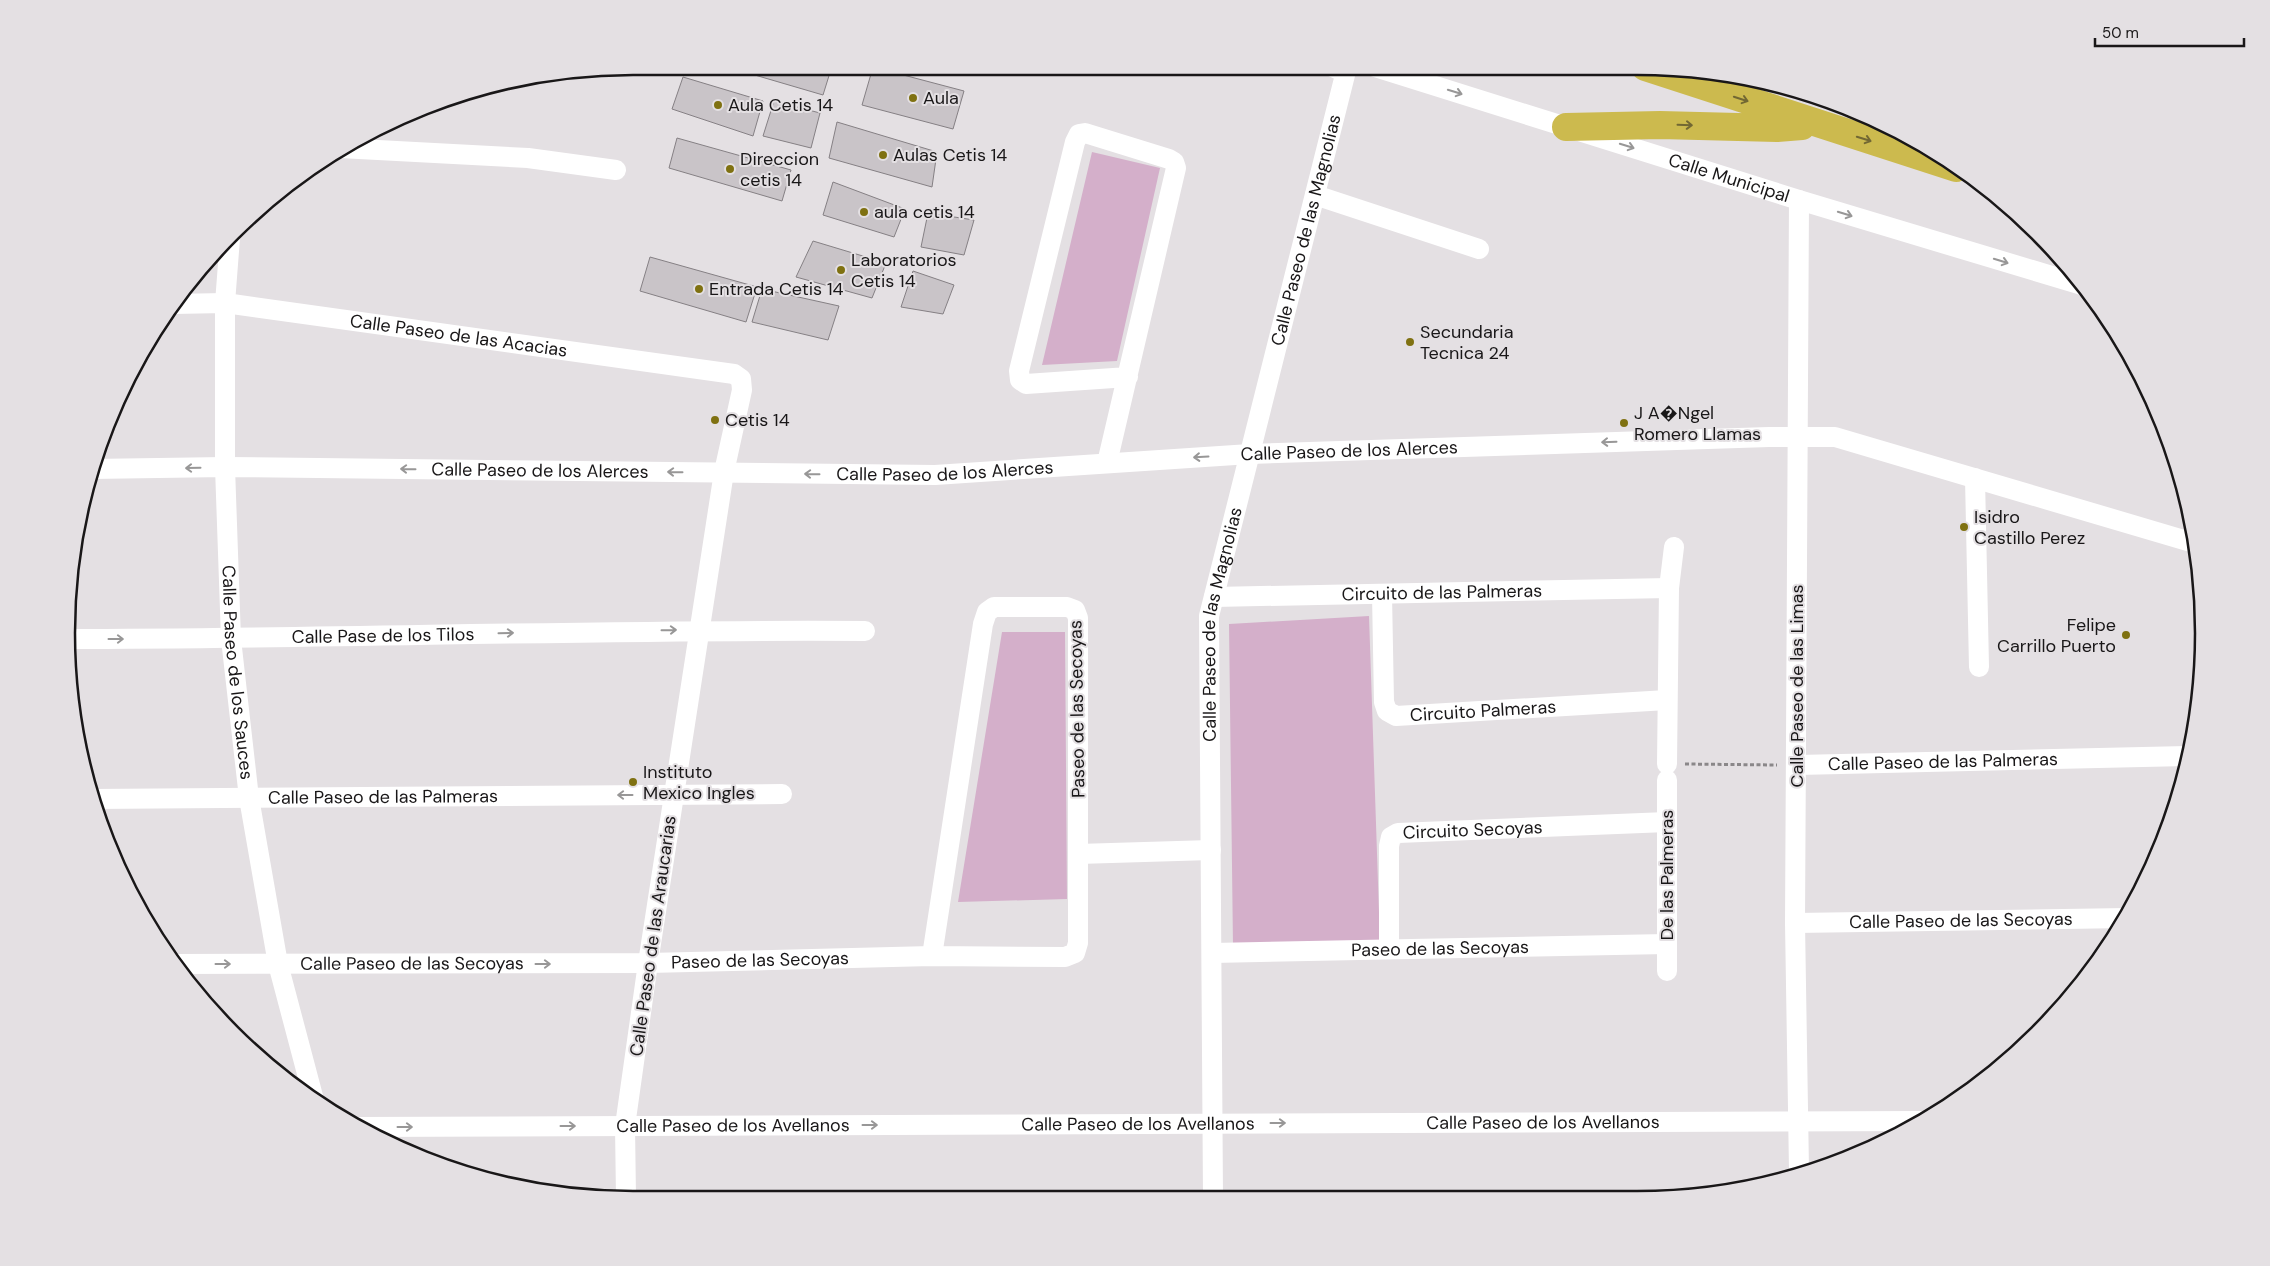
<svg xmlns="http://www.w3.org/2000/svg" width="2270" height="1266" viewBox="0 0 2270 1266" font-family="'DM Sans',sans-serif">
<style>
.green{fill:#d4afca}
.building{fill:#c9c4c8;stroke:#858084}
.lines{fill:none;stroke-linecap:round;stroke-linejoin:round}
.path{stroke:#8a8789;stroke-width:3;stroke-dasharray:4 2.5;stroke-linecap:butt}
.lane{stroke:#fff;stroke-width:10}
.street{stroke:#fff;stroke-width:20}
.highway{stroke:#ccba4e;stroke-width:28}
.oneway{stroke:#989797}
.oneway2{stroke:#726833}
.poi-dot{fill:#7f7111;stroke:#e4e0e3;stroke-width:2}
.labels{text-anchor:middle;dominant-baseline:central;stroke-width:4;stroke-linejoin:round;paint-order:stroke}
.poi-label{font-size:18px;fill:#191718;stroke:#e4e0e3;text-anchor:start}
.street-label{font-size:18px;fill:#191718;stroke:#e4e0e3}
.rim{fill:none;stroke:#191718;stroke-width:2.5}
</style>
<rect width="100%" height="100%" fill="#e4e0e3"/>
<!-- green -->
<path class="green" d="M1092,152L1160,168L1117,361L1042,365Z
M1369,616L1380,942L1233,946L1229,624Z
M1002,632H1065L1067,899L958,902Z"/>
<!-- building -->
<path class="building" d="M724,66H832L823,95Z
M873,67L964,91L953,129L862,105Z
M683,77L763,101L753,136L672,109Z
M774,101L820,113L811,148L763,136Z
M837,122L937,152L932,187L829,158Z
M677,138L791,170L782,201L669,168Z
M833,182L905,209L894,237L823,215Z
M928,213L974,220L964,255L921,247Z
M813,241L886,263L872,298L796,277Z
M650,257L757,287L746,322L640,291Z
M913,271L954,285L943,314L901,307Z
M762,289L839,306L828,340L752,322Z"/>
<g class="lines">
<!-- path -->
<path class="path" d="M1685,764L1777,765"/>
<!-- lane -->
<path class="lane" d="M1320,67L1345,78"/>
<!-- street -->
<g class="street">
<path id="s1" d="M1375,67L1799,200L2085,286"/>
<path d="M340,148L528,158L616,170"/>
<path d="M1315,195L1479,249"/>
<path d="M1799,200L1795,923L1799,1171"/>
<path id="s2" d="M230,238L225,303V467L231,639L249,798L278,964L314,1100"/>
<path id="s3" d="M173,304L225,303L734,374L741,379L742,390L724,472L648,963L625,1126L626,1198"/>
<path d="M1107,463L1176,168L1174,162L1169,159L1085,133L1079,134L1075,142L1019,371L1020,380L1026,384L1128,377"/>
<path id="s4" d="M91,469L225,467L935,475L1250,454L1769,437H1835L2194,543"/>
<path d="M1975,478L1979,667"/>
<path id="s5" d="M1382,594L1384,702L1387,711L1396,716L1667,700"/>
<path id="s6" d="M1214,597L1669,588"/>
<path id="s7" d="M67,639C334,639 599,629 865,631"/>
<path d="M1667,764L1669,588L1674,547"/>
<path id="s8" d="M1798,765L2187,756"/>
<path d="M1667,780V971"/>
<path id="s9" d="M92,799L782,794"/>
<path d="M1078,854L1211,850"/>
<path id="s10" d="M1795,923L2127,918"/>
<path id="s11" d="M1389,949V846L1391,837L1398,833L1667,822"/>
<path id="s12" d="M1212,953L1667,944"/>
<path id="s13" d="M174,964L648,963L932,956L1065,957L1075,953L1078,943V618L1075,610L1067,607H994L987,612L983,624L932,956"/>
<path id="s14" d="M357,1127L1921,1121"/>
<path id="s15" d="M1213,1197L1209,616L1347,67"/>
</g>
<!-- highway -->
<path class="highway" d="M1645,67L1956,168
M1566,127L1660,125L1777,128L1802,126"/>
</g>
<!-- one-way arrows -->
<defs><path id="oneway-shaft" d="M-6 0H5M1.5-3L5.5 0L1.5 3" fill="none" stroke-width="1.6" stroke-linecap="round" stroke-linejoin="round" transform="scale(1.25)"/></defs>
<g class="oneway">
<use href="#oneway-shaft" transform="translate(1455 92) rotate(17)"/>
<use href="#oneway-shaft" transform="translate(1627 146) rotate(17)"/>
<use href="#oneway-shaft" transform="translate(1845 214) rotate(17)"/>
<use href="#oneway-shaft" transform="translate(2001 261) rotate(17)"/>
<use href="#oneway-shaft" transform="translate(1609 442) rotate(178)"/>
<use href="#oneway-shaft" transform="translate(1201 457) rotate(177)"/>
<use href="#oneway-shaft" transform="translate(193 468) rotate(179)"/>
<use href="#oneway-shaft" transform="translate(408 469) rotate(-179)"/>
<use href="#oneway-shaft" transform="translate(675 472) rotate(-179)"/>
<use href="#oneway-shaft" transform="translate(812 474) rotate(-179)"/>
<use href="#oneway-shaft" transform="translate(669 630) rotate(-1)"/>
<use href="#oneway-shaft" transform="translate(506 633) rotate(-1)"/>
<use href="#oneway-shaft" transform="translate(116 639)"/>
<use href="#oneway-shaft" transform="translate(625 795) rotate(180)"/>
<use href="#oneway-shaft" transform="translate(223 964)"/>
<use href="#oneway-shaft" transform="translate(543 964)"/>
<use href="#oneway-shaft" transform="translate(1278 1123)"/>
<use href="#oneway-shaft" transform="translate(870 1125)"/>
<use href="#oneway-shaft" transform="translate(568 1126)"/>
<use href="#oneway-shaft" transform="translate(405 1127)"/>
</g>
<g class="oneway2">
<use href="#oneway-shaft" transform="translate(1741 99) rotate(18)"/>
<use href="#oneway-shaft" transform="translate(1685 125) rotate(2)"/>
<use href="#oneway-shaft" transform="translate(1864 139) rotate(17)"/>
</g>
<!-- markers -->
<g class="poi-dot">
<circle cx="913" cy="98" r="5"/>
<circle cx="718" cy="105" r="5"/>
<circle cx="883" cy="155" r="5"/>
<circle cx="730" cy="169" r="5"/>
<circle cx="864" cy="212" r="5"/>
<circle cx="841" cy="270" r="5"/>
<circle cx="699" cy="289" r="5"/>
<circle cx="1410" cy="342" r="5"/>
<circle cx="715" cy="420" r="5"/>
<circle cx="1624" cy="423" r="5"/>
<circle cx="1964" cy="527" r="5"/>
<circle cx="2126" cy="635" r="5"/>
<circle cx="633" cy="782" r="5"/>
</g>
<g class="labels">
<!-- poi labels -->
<g class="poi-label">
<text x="923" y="98">Aula</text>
<text x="728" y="105">Aula Cetis 14</text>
<text x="893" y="155">Aulas Cetis 14</text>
<text x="740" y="159">Direccion<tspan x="740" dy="21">cetis 14</tspan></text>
<text x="874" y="212">aula cetis 14</text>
<text x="851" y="260">Laboratorios<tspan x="851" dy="21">Cetis 14</tspan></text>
<text x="709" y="289">Entrada Cetis 14</text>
<text x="1420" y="332">Secundaria<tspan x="1420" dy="21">Tecnica 24</tspan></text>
<text x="1634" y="413">J A�Ngel<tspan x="1634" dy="21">Romero Llamas</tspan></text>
<text x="725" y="420">Cetis 14</text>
<text x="1974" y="517">Isidro<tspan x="1974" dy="21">Castillo Perez</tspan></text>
<text x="2116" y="625" text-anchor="end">Felipe<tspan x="2116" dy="21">Carrillo Puerto</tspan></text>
<text x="643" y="772">Instituto<tspan x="643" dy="21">Mexico Ingles</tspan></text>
</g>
<!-- street labels -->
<g class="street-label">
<text stroke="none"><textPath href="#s1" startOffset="371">Calle Municipal</textPath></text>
<text stroke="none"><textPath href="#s15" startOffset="979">Calle Paseo de las Magnolias</textPath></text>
<text stroke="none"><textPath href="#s3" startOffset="288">Calle Paseo de las Acacias</textPath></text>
<text stroke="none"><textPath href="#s4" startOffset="1259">Calle Paseo de los Alerces</textPath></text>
<text stroke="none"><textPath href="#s4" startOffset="854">Calle Paseo de los Alerces</textPath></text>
<text stroke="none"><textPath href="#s4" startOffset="449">Calle Paseo de los Alerces</textPath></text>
<text stroke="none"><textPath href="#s6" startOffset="228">Circuito de las Palmeras</textPath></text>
<text stroke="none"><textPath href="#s15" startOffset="574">Calle Paseo de las Magnolias</textPath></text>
<text stroke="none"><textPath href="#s7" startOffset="316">Calle Pase de los Tilos</textPath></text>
<text stroke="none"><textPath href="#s2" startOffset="435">Calle Paseo de los Sauces</textPath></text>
<text transform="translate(1797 686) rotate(-90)">Calle Paseo de las Limas</text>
<text transform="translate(1077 709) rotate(-91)">Paseo de las Secoyas</text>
<text stroke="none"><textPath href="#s5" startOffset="215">Circuito Palmeras</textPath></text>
<text stroke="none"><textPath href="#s8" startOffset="145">Calle Paseo de las Palmeras</textPath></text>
<text stroke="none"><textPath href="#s9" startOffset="291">Calle Paseo de las Palmeras</textPath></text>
<text stroke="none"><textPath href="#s11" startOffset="195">Circuito Secoyas</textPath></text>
<text transform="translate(1667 875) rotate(-90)">De las Palmeras</text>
<text stroke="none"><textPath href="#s10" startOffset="166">Calle Paseo de las Secoyas</textPath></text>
<text transform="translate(653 936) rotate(-82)">Calle Paseo de las Araucarias</text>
<text stroke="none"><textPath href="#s12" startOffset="228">Paseo de las Secoyas</textPath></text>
<text stroke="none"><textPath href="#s13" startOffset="586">Paseo de las Secoyas</textPath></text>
<text stroke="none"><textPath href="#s13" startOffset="238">Calle Paseo de las Secoyas</textPath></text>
<text stroke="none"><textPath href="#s14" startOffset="1186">Calle Paseo de los Avellanos</textPath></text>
<text stroke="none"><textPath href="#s14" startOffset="781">Calle Paseo de los Avellanos</textPath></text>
<text stroke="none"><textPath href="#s14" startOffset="376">Calle Paseo de los Avellanos</textPath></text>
</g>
</g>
<!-- crop -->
<path d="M0 0H2270V1266H0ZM633 75H1637A558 558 0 0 1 2195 633V633A558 558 0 0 1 1637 1191H633A558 558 0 0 1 75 633V633A558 558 0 0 1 633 75Z" fill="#e4e0e3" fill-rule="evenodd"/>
<path class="rim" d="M633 75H1637A558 558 0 0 1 2195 633V633A558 558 0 0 1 1637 1191H633A558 558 0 0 1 75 633V633A558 558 0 0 1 633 75Z"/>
<!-- scale -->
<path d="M2095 38v8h149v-8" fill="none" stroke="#191718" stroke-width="2.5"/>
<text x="2102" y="38" font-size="15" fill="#191718" stroke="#e4e0e3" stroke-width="4" paint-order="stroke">50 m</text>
</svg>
